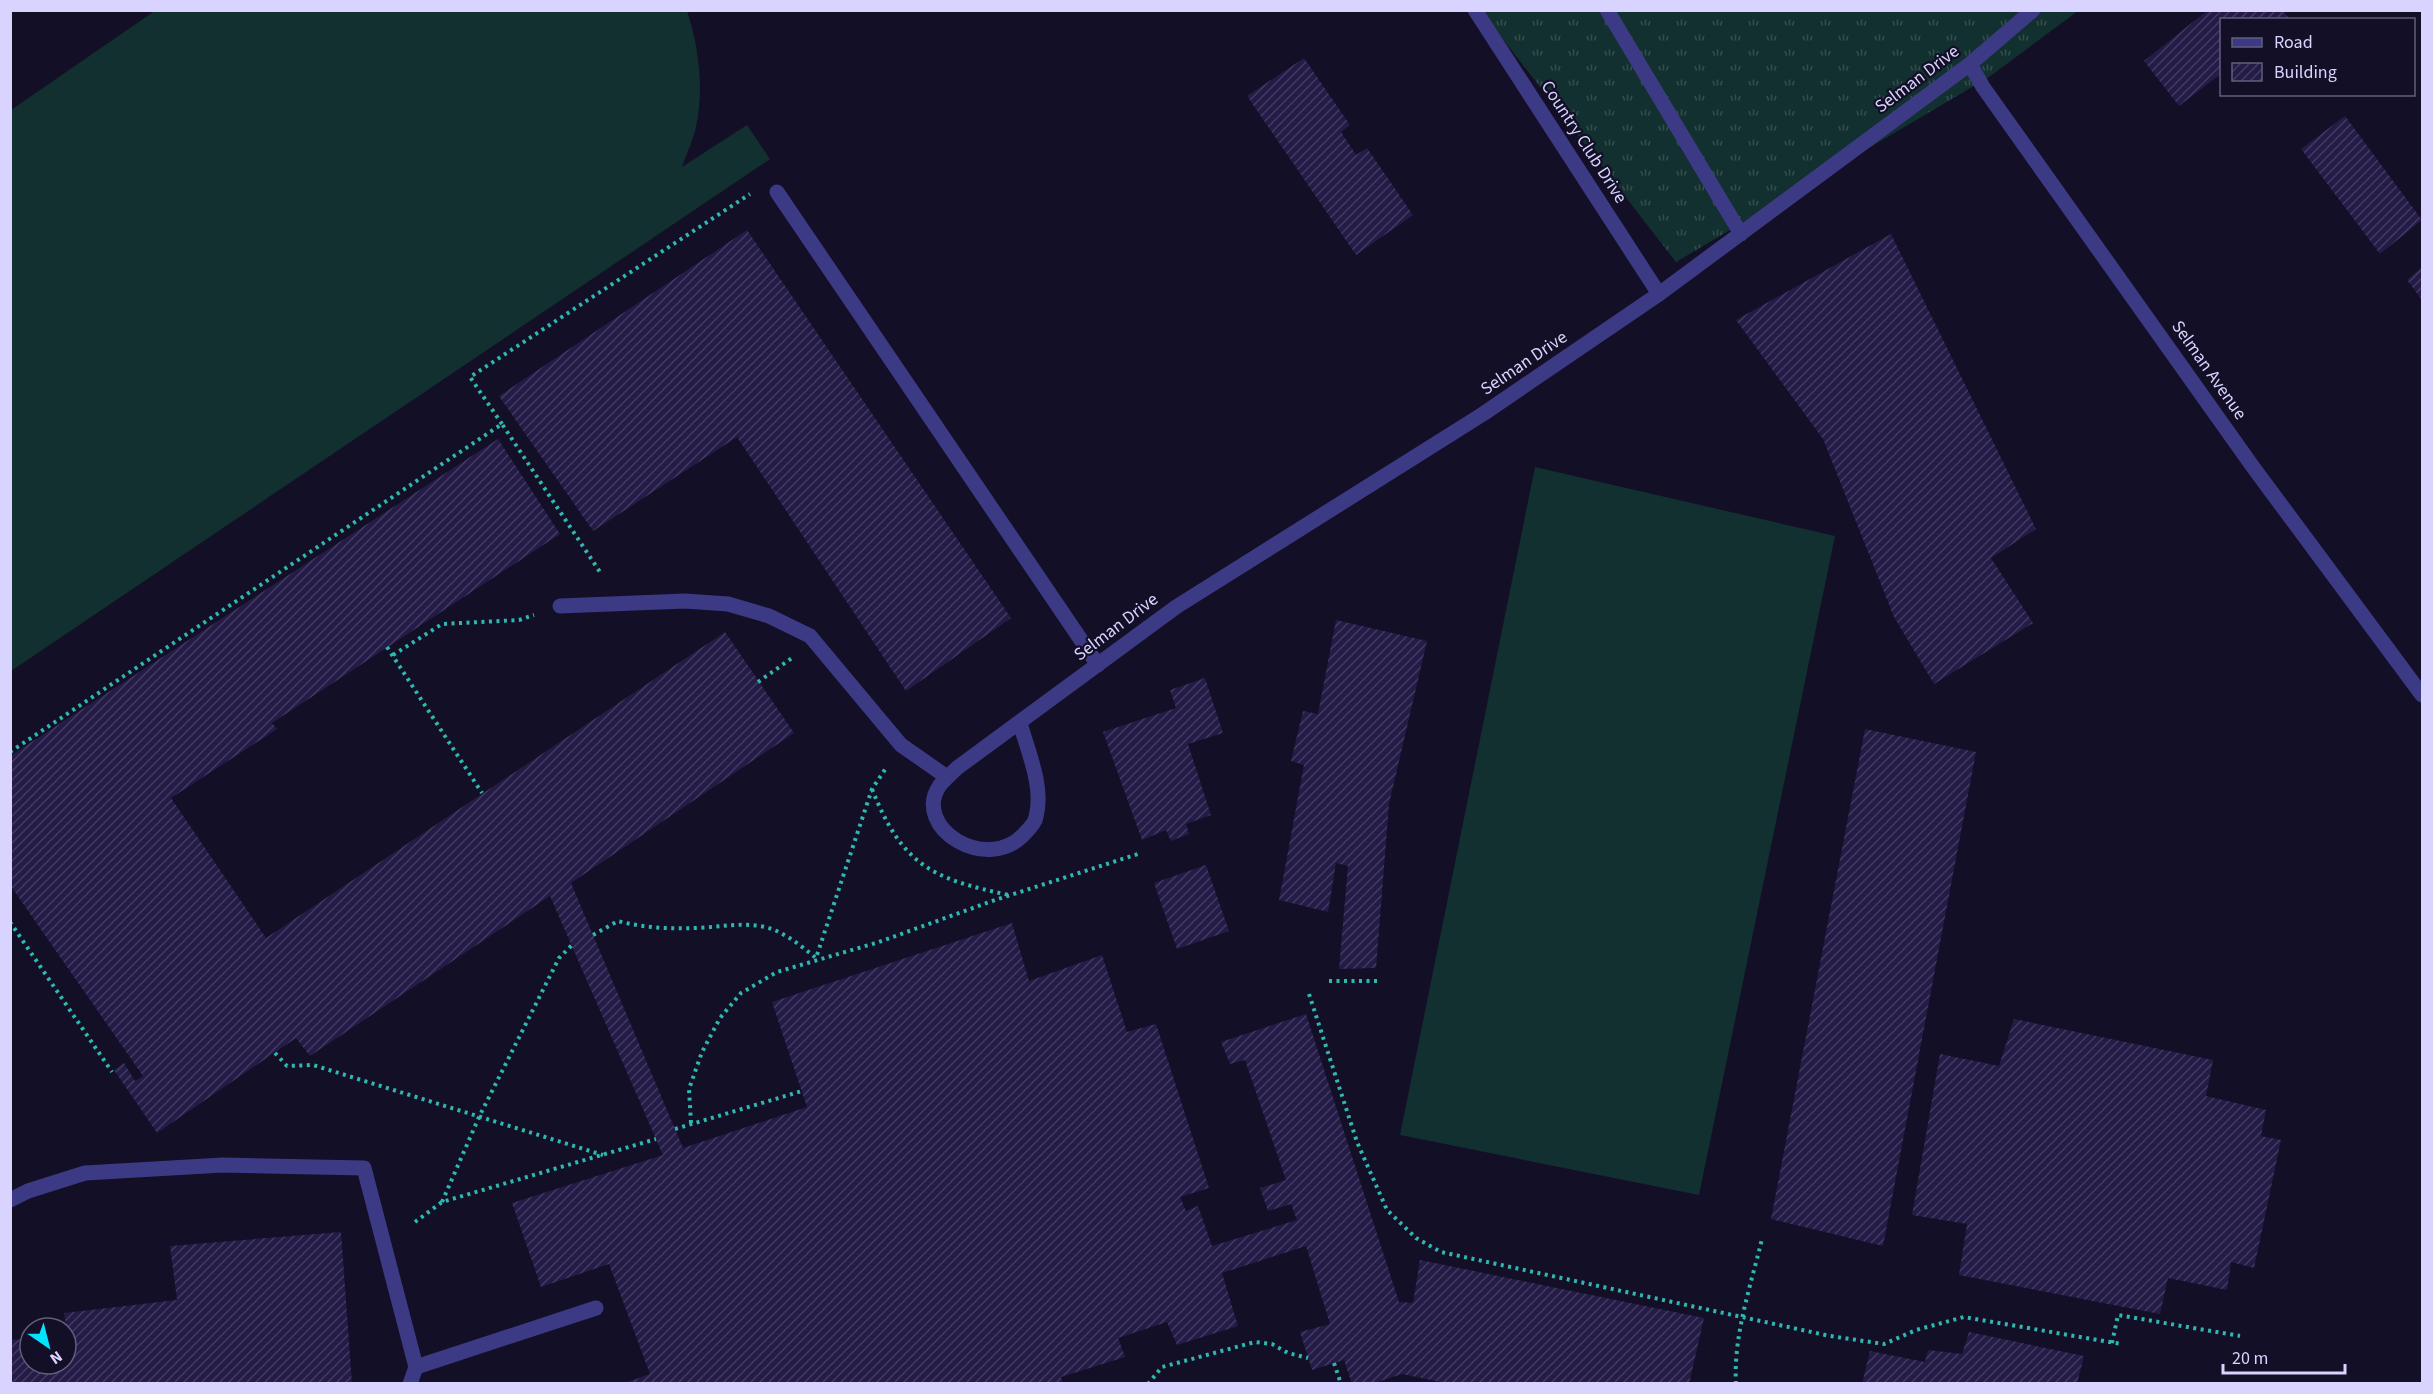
<svg xmlns="http://www.w3.org/2000/svg" width="2433" height="1394" viewBox="0 0 2433 1394" font-family="'Source Sans 3',sans-serif">
<style>
.grass{fill:url(#grass-tufts)}
.garden{fill:#12302f}
.building{fill:url(#building-hatch)}
.lines{fill:none;stroke-linecap:round;stroke-linejoin:round}
.path{stroke:#2fb8b0;stroke-width:4;stroke-dasharray:3 4.5;stroke-linecap:butt}
.minor{stroke:#3d3a85;stroke-width:15}
.labels{text-anchor:middle;dominant-baseline:central;stroke-width:4.5;stroke-linejoin:round;paint-order:stroke}
.street-label{font-size:18px;fill:#d9d4ff;stroke:#130f26}
</style>
<defs>
<pattern id="grass-tufts" width="24" height="20" patternUnits="userSpaceOnUse" patternTransform="scale(1.5)"><rect width="24" height="20" fill="#12302f"/><path d="M3 7l-1-3M5 7V3M7 7l1-3M15 17l-1-3M17 17v-4M19 17l1-3" fill="none" stroke="#344d4e"/></pattern>
<pattern id="building-hatch" width="6" height="6" patternUnits="userSpaceOnUse" patternTransform="scale(1.5)"><rect width="6" height="6" fill="#241b47"/><path d="M-1 1l2-2M0 6l6-6M5 7l2-2" fill="none" stroke="#433b63"/></pattern>
</defs>
<rect width="100%" height="100%" fill="#130f26"/>
<!-- grass -->
<path class="grass" d="M1481,11H2078L1989,77L1676,262Z"/>
<!-- garden -->
<path class="garden" d="M156,10L687,11C699,46 704,90 696,127C693,141 686,154 682,167L747,125L770,159L11,671V110Z
M1535,467L1835,536L1699,1195L1400,1135Z"/>
<!-- building -->
<path class="building" d="M2208,10H2283L2290,20H2222V73L2179,106L2144,61Z
M1304,58L1350,125L1341,132L1356,155L1367,148L1413,215L1356,255L1247,96Z
M2345,116L2422,220L2380,254L2301,149Z
M747,230L1011,618L906,691L737,437L593,531L499,396Z
M1891,234L2036,529L1991,558L2033,623L1934,684L1894,617L1823,439L1736,320Z
M2422,267V300L2407,280Z
M498,439L560,534L272,723L277,729L171,798L266,938L725,632L794,733L571,883L683,1148L807,1107L772,1002L1012,923L1029,981L1102,955L1127,1032L1156,1024L1209,1188L1180,1197L1186,1211L1198,1206L1212,1246L1297,1220L1291,1204L1268,1211L1260,1188L1286,1180L1245,1060L1230,1064L1221,1042L1306,1014L1399,1302L1413,1303L1420,1260L1704,1318L1689,1384H1450L1402,1374L1371,1384H1352L1344,1360L1312,1370L1300,1332L1330,1324L1306,1246L1222,1273L1238,1326L1177,1345L1167,1322L1118,1338L1125,1357L1061,1377L1063,1384H622L650,1374L609,1264L541,1287L512,1203L663,1155L550,896L310,1056L296,1038L157,1133L114,1070L124,1063L135,1081L143,1076L10,885V756Z
M1336,620L1427,641L1389,804L1376,968L1339,969L1348,866L1336,863L1328,912L1279,900L1304,765L1291,761L1303,711L1318,714Z
M1205,678L1223,733L1188,744L1211,815L1186,824L1189,834L1171,841L1166,830L1142,840L1103,732L1176,708L1170,690Z
M1865,729L1976,752L1883,1246L1771,1219Z
M1206,865L1229,931L1177,949L1154,883Z
M2014,1019L2213,1060L2206,1096L2266,1110L2261,1136L2281,1140L2254,1268L2231,1262L2227,1290L2168,1278L2160,1314L1959,1275L1967,1224L1912,1215L1940,1054L1999,1066Z
M341,1232L352,1384H10V1340L30,1339V1364H66L68,1337L64,1313L177,1300L170,1246Z
M1969,1332L2084,1356L2077,1384H1862L1870,1351L1925,1362L1928,1350L1962,1354Z"/>
<g class="lines">
<!-- path -->
<path class="path" d="M502,424L470,377L750,194
M387,647L482,793
M393,655L442,624L519,620L534,615
M758,682L792,658
M10,752L502,424L602,575
M872,789C902,865 932,879 1009,895
M10,922L112,1072
M593,935L618,921C644,928 670,929 696,928C720,927 742,922 765,927C785,932 801,946 816,958L872,789L886,768
M1329,981H1381
M1309,994L1357,1142L1387,1210L1416,1238L1441,1252L1830,1336L1884,1344L1916,1330L1964,1317L2121,1344
M275,1053L287,1066L313,1065L603,1155
M691,1123L689,1089L702,1052L720,1018L741,993L777,972L879,942L995,900L1141,853
M675,1129L802,1091
M442,1202L479,1117L559,958L572,945
M415,1222L442,1202L656,1139
M2112,1343L2118,1315L2240,1336
M1334,1363L1341,1384
M1148,1384L1162,1367L1255,1342L1272,1344L1288,1353L1308,1358
M1736,1384C1733,1336 1751,1285 1762,1239"/>
<!-- minor -->
<path class="minor" d="M1475,10L1659,294
M1607,10L1741,234
M1970,64L1983,87L2253,467L2422,695
M777,192L1098,665
M560,606L685,601L728,604L769,616L810,636L901,745L947,777
M1020,723C1028,752 1044,787 1036,817C1035,823 1030,828 1026,832C989,876 910,828 940,785C945,779 951,774 957,768L1176,607L1483,414L1659,294L1970,64L2033,10
M10,1200L28,1191L85,1173L223,1165L364,1168L416,1367L410,1384
M416,1367L596,1308"/>
</g>
<g class="labels">
<!-- street labels -->
<g class="street-label">
<text transform="translate(1917 79) rotate(-37)">Selman Drive</text>
<text transform="translate(1584 142) rotate(57)">Country Club Drive</text>
<text transform="translate(1524 363) rotate(-34)">Selman Drive</text>
<text transform="translate(2209 370) rotate(55)">Selman Avenue</text>
<text transform="translate(1116 627) rotate(-37)">Selman Drive</text>
</g>
</g>
<!-- border -->
<rect width="2433" height="1394" fill="none" stroke="#d9d4ff" stroke-width="24"/>
<!-- legend -->
<rect x="2220" y="18" width="195" height="78" fill="#130f26" stroke="#625e7d" stroke-width="1.5"/>
<rect x="2232" y="38" width="30" height="9" fill="#3d3a85" stroke="#625e7d" stroke-width="1.5"/>
<text x="2274" y="48" font-size="18" fill="#d9d4ff">Road</text>
<rect x="2232" y="63" width="30" height="18" fill="url(#building-hatch)" stroke="#625e7d" stroke-width="1.5"/>
<text x="2274" y="78" font-size="18" fill="#d9d4ff">Building</text>
<!-- north arrow -->
<g transform="translate(48 1346) rotate(145)"><circle r="28" fill="#130f26" stroke="#625e7d" stroke-width="1.5"/>
<path d="M0-4.5L10 22L0 15L-10 22Z" fill="#00e5ff"/>
<text y="-9" font-size="16" font-weight="bold" text-anchor="middle" fill="#d9d4ff">N</text>
</g>
<!-- scale -->
<path d="M2223 1364v9h122v-9" fill="none" stroke="#d9d4ff" stroke-width="3"/>
<text x="2232" y="1364" font-size="18" fill="#d9d4ff" stroke="#130f26" stroke-width="4.5" paint-order="stroke">20 m</text>
</svg>
